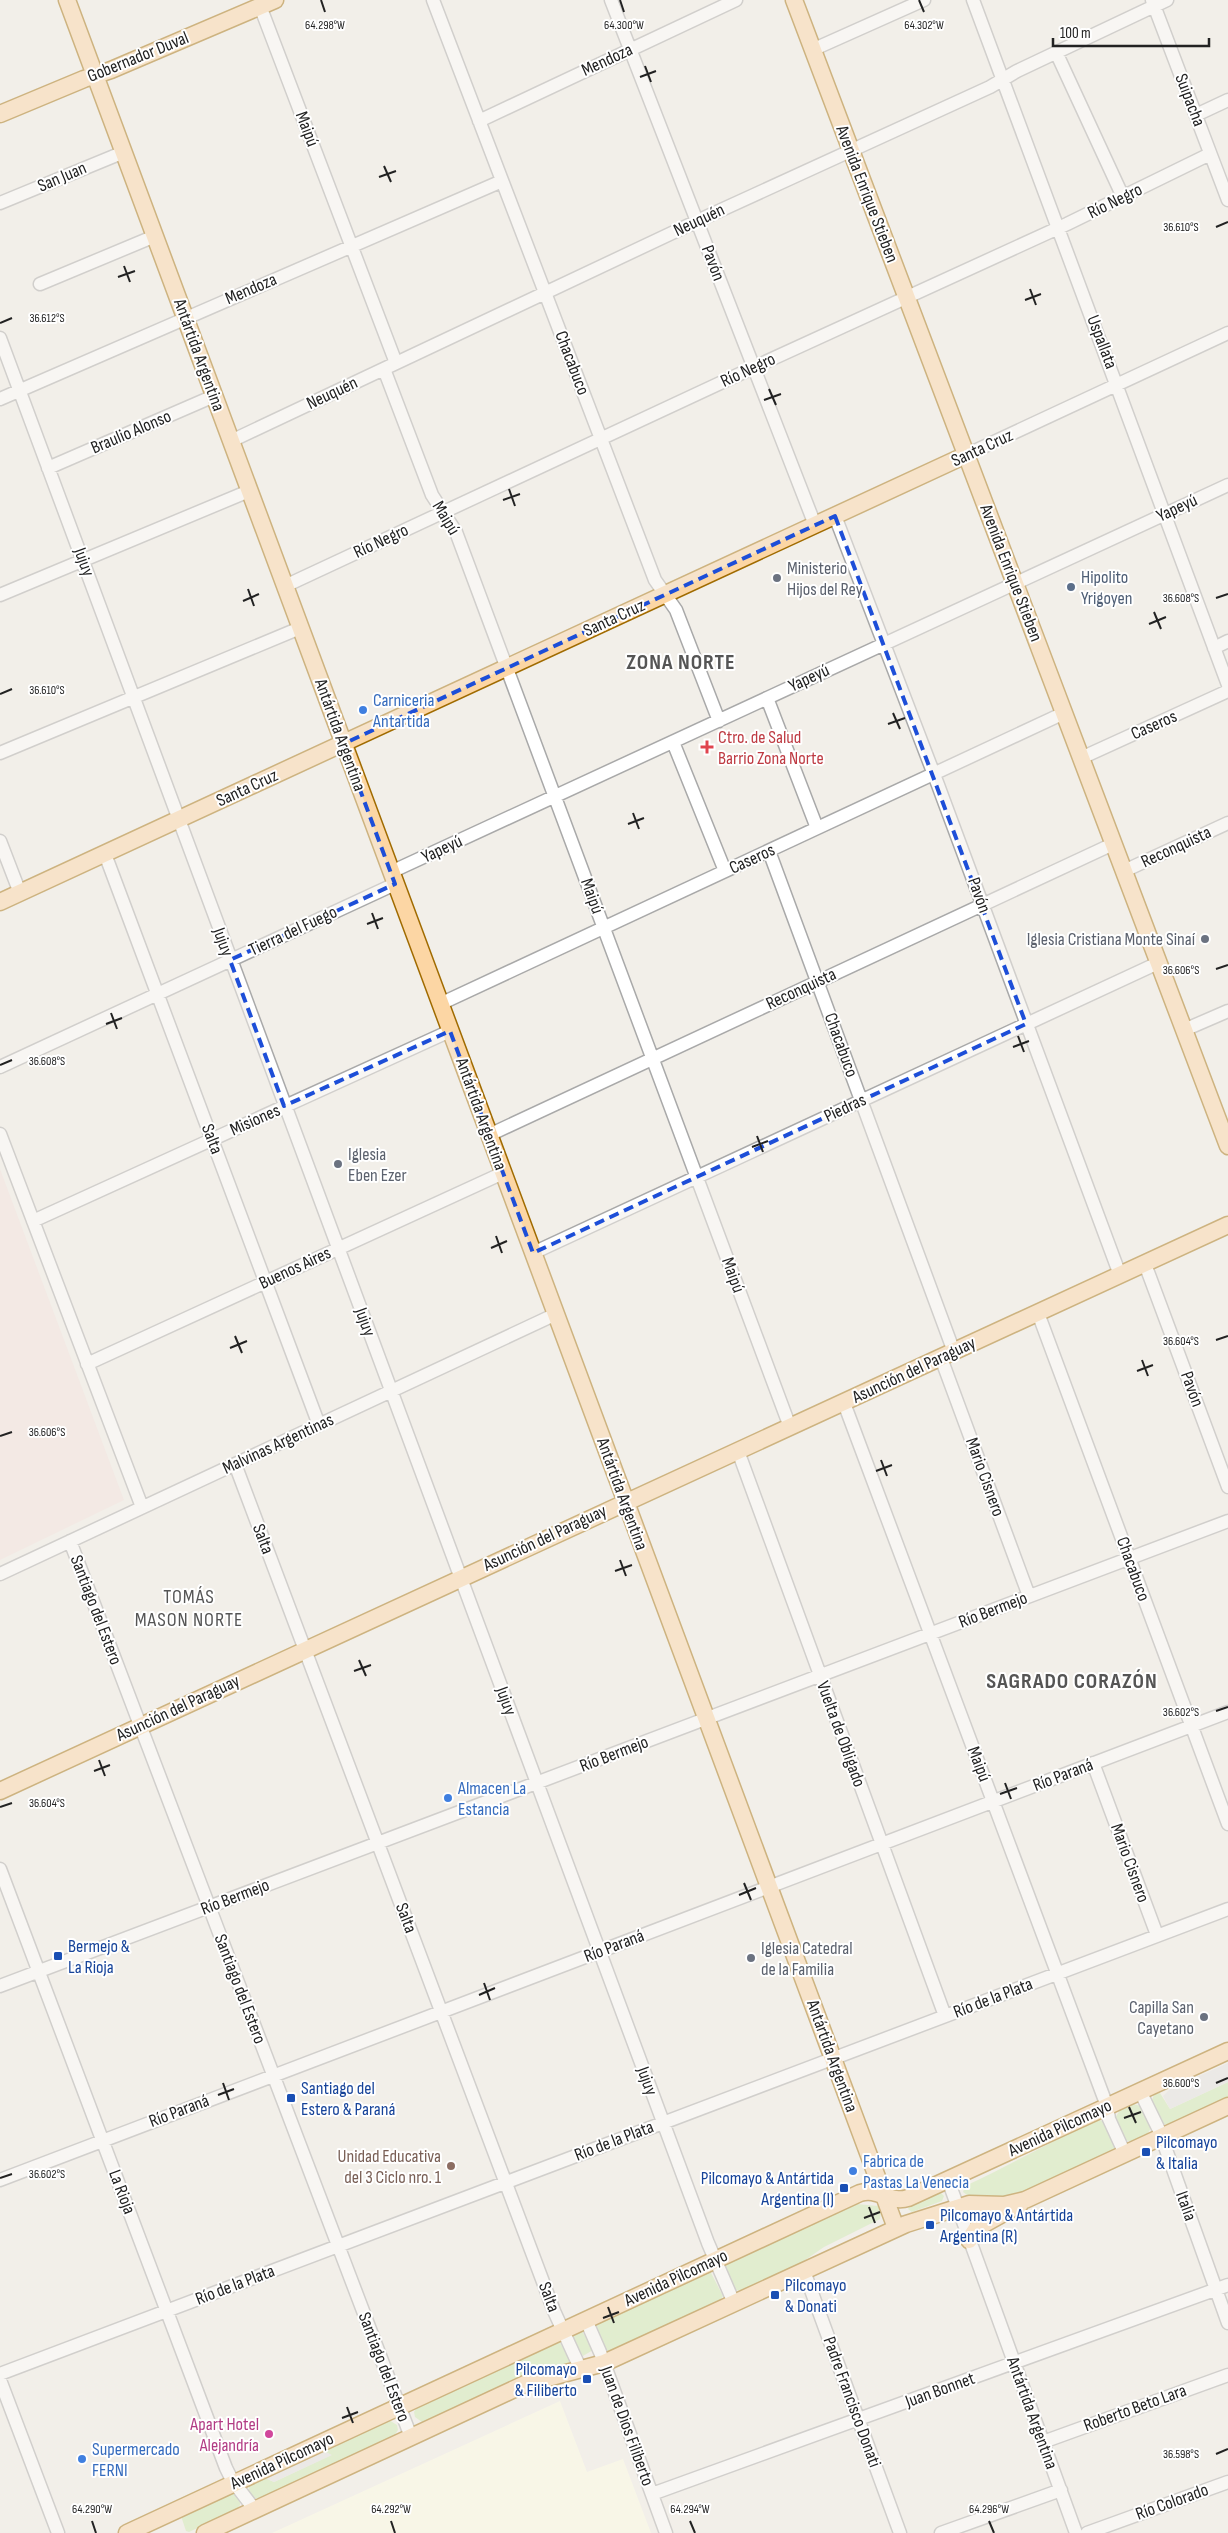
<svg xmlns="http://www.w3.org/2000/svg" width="1228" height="2533" viewBox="0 0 1228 2533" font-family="'Sofia Sans Condensed',sans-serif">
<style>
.education{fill:#ffffe5}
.military{fill:#f3e3dd}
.grass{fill:#cdebb0}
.parking{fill:#e2e2e2}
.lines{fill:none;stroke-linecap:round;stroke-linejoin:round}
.minor-casing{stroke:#a9a9a9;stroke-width:15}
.major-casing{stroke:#a06b00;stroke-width:19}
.minor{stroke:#fff;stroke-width:12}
.major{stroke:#fcd6a4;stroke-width:16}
.marked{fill:none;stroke:#1d4ed8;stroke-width:4;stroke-dasharray:10 6;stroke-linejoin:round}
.ticks{fill:none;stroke:#222;stroke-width:2}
.worship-dot{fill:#6b7280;stroke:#fff;stroke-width:2}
.service-dot{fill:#5c6f8a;stroke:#fff;stroke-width:2}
.shop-dot{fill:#3f7fe0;stroke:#fff;stroke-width:2}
.health-dot{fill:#e0444e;stroke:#fff;stroke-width:2}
.transit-dot{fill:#1a4fb4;stroke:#fff;stroke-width:2}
.education-dot{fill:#8d6e63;stroke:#fff;stroke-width:2}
.hotel-dot{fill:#d1479c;stroke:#fff;stroke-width:2}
.labels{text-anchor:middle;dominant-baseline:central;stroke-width:4;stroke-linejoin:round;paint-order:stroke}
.street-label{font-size:18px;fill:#222;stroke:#fff}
.worship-label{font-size:18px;fill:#5b616d;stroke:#fff;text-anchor:start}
.service-label{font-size:18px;fill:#4e5e75;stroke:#fff;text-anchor:start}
.shop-label{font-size:18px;fill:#366cbe;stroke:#fff;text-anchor:start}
.health-label{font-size:18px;fill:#be3a42;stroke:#fff;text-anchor:start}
.transit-label{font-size:18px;fill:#164399;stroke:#fff;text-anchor:start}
.education-label{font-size:18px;fill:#785e54;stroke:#fff;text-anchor:end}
.hotel-label{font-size:18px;fill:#b23c85;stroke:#fff;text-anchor:end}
.quarter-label{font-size:20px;letter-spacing:1px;fill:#555;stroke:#fff}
.district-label{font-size:22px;font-weight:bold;letter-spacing:1px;fill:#555;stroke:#fff}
.ticks-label{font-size:12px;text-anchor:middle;fill:#222;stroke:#fff;stroke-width:4;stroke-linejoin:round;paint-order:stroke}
</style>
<rect width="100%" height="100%" fill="#f2efe9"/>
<!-- education -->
<path class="education" d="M560,2401L587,2472L623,2459L651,2533H272Z"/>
<!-- military -->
<path class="military" d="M0,1169L124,1500L0,1560Z"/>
<!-- grass -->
<path class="grass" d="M1228,2082V2098L1169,2125L1164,2124L1152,2100L1154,2094L1160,2093L1170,2109Z
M1133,2104L1141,2106L1151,2128L1146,2136L1132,2142L1125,2140L1115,2118L1120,2110Z
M1099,2119L1103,2122L1115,2147L1113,2151L1026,2191L1006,2197L967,2195L963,2192L965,2186C1011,2165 1053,2140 1099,2119Z
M941,2193L944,2196L942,2201L912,2212L908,2209L910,2206Z
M857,2204L878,2206L881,2210L880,2219L824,2247L795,2267L741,2291L736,2290L725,2267L728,2263Z
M710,2271L723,2296L720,2301L610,2352L607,2351L596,2327L598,2323Z
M582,2331L593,2350L583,2356L572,2337Z
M559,2341L571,2362L569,2364L426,2421L422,2422L415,2417L414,2412L418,2406Z
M389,2420L397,2425L398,2430L394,2436L260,2498H254L249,2494V2485L263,2477L274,2482L331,2455L321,2450Z
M228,2494H235L240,2499V2505L236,2510L189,2532L186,2531L181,2516Z"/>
<!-- parking -->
<path class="parking" d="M1228,2063V2082L1170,2109L1163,2096L1170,2089Z
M321,2450L332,2455L274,2482L263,2477Z"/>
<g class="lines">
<!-- minor casing -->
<g class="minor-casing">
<path id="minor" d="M433,0L655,580L676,610L719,721
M611,0L815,525
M973,0L1228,685
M1152,0L1228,200
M260,6L396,363
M812,50L924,0
M1056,52L1123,197
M1196,115L1228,100
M479,121L736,0
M0,203L124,152
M40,284L155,236
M0,338L708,2243L734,2303
M384,369L432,495L456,532L790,1427
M0,399L502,181
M231,441L708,216L990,87L1017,71L1167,0
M966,455L1228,333
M48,468L214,396
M835,516L938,785L1120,1275
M285,586L761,364L1067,224L1210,154
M0,595L249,491
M1214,648L1228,641
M767,698L817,828
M673,742L725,871
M0,753L300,628
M1081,758L1228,691
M0,841L20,893
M769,851L954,1352
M105,854L319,1425
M1124,871L1228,823
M391,872L1228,485
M440,1004L1064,713
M1184,1030L1228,1011
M0,1067L395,884
M0,1134L142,1507
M489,1135L1113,844
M33,1221L450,1031
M533,1253L1158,963
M1145,1264L1228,1487
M1038,1313L1228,1824
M941,1358L1029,1596
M87,1364L503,1173
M844,1403L1107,2106L1109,2119L1125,2154
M738,1451L945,2016
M235,1464L554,2311L581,2370
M70,1541L411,2437
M0,1574L556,1314
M1093,1763L1157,1935
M0,1869L226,2468L232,2480L255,2510
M0,1986L1228,1521
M1140,2091L1159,2130L1228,2323
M0,2180L1228,1712
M948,2180L1076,2533
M804,2271L900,2533
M586,2320L600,2352L666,2533
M0,2374L1228,1909
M0,2380L58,2533
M1043,2442L1228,2375
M652,2494L1228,2285
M941,2533L1061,2490
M1087,2533L1228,2482"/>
</g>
<!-- major casing -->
<g class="major-casing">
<path id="major" d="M67,0L896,2228
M794,0L1228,1146
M0,114L84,79L111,70L275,0
M0,902L966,455
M0,1791L1228,1225
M969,2240L977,2228L1020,2204
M127,2533L860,2193C878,2187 890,2204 908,2198L1228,2051
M205,2533L525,2384L604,2363L906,2224L969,2204L1004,2205L1025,2200L1228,2106"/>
</g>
<!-- minor -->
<use href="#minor" class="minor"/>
<!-- major -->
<use href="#major" class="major"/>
</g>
<!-- marked area -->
<path d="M0 0H1228V2533H0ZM835,516L1026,1024L533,1253L450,1031L284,1106L230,960L395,884L343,744Z" fill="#f2efe9" fill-opacity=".55" fill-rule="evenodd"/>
<path class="marked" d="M835,516L1026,1024L533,1253L450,1031L284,1106L230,960L395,884L343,744Z"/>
<!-- ticks -->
<path class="ticks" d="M321,0L325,12M620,0L624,12M919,0L924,12M645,66L651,82M640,77L656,71M384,166L391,182M379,177L396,171M1216,227L1228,222M124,266L130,282M118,277L135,271M1030,289L1036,305M1025,300L1041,294M0,323L12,318M769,389L776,405M764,400L781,394M509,489L515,506M503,500L520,494M248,589L254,606M1216,598L1228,594M243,601L259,594M1154,612L1161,629M1149,624L1166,617M0,694L12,689M893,713L900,729M888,724L905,718M633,813L639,829M628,824L644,818M372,913L378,929M367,924L383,918M1216,969L1228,965M111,1013L117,1029M106,1024L122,1018M1018,1036L1024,1052M1013,1047L1029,1041M0,1065L12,1060M757,1136L763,1152M752,1147L768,1141M496,1236L502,1253M491,1248L507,1241M235,1336L242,1353M1216,1340L1228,1336M230,1348L247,1341M1142,1360L1148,1376M1137,1371L1153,1365M0,1436L12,1432M881,1460L887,1476M876,1471L892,1465M620,1560L626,1576M615,1571L632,1565M359,1660L366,1676M354,1671L371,1665M1216,1711L1228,1707M99,1760L105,1776M94,1771L110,1765M1005,1783L1011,1799M1000,1794L1017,1788M0,1807L12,1803M744,1883L751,1900M739,1895L756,1888M484,1983L490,2000M479,1995L495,1988M223,2083L229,2100M1216,2083L1228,2078M218,2095L234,2089M1129,2107L1136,2123M1124,2118L1141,2112M0,2178L12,2174M869,2207L875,2223M864,2218L880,2212M608,2307L614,2323M603,2318L619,2312M347,2407L353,2423M342,2418L358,2412M1216,2454L1228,2449M92,2521L96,2533M391,2521L395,2533M690,2521L695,2533M989,2521L994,2533"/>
<!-- markers -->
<g class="worship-dot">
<circle cx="777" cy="578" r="5"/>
<circle cx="1205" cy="939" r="5"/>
<circle cx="338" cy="1164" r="5"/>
<circle cx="751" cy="1958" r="5"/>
<circle cx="1204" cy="2017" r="5"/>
</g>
<circle class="service-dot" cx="1071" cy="587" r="5"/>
<g class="shop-dot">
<circle cx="363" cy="710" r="5"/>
<circle cx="448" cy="1798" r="5"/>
<circle cx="853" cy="2171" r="5"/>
<circle cx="82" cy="2459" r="5"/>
</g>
<path class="health-dot" d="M704.5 739.5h5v5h5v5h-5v5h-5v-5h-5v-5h5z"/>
<g class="transit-dot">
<rect x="53" y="1951" width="10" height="10" rx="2.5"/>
<rect x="286" y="2093" width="10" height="10" rx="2.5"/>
<rect x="1141" y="2147" width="10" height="10" rx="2.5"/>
<rect x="839" y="2183" width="10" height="10" rx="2.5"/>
<rect x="925" y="2220" width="10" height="10" rx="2.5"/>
<rect x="770" y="2290" width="10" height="10" rx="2.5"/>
<rect x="582" y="2374" width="10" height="10" rx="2.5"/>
</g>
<circle class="education-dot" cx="451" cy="2166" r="5"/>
<circle class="hotel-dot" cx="269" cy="2434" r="5"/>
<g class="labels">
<!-- street labels -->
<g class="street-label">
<text transform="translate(138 57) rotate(-22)">Gobernador Duval</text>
<text transform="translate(607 60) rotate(-25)">Mendoza</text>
<text transform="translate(1190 100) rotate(69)">Suipacha</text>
<text transform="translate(307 129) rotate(69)">Maipú</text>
<text transform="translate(62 177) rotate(-23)">San Juan</text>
<text transform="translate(867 194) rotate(69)">Avenida Enrique Stieben</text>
<text transform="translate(1115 201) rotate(-26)">Río Negro</text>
<text transform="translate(699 220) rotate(-25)">Neuquén</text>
<text transform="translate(713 263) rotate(69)">Pavón</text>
<text transform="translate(251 289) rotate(-23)">Mendoza</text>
<text transform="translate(1102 342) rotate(69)">Uspallata</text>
<text transform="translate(199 355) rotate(70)">Antártida Argentina</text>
<text transform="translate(572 363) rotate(69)">Chacabuco</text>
<text transform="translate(748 370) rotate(-25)">Río Negro</text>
<text transform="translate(332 393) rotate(-25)">Neuquén</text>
<text transform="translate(131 432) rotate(-23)">Braulio Alonso</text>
<text transform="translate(982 448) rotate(-25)">Santa Cruz</text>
<text transform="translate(1177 508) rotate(-25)">Yapeyú</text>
<text transform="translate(446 518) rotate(59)">Maipú</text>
<text transform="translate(381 541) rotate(-25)">Río Negro</text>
<text transform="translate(84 562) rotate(70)">Jujuy</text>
<text transform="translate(1011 573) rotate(69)">Avenida Enrique Stieben</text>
<text transform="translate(614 618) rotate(-25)">Santa Cruz</text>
<text transform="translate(809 678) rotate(-25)">Yapeyú</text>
<text transform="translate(1154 725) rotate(-24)">Caseros</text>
<text transform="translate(340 735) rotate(70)">Antártida Argentina</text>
<text transform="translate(247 788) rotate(-25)">Santa Cruz</text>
<text transform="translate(1176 847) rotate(-25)">Reconquista</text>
<text transform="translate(442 849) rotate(-25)">Yapeyú</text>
<text transform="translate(752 859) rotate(-25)">Caseros</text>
<text transform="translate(979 895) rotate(70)">Pavón</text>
<text transform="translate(592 896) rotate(70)">Maipú</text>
<text transform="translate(293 931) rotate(-25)">Tierra del Fuego</text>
<text transform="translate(223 942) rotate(70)">Jujuy</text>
<text transform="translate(801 989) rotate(-25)">Reconquista</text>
<text transform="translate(841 1045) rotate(70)">Chacabuco</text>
<text transform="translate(845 1108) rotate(-25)">Piedras</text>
<text transform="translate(481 1114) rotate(70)">Antártida Argentina</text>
<text transform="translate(255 1120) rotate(-24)">Misiones</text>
<text transform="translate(212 1139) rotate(69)">Salta</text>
<text transform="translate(295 1268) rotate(-25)">Buenos Aires</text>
<text transform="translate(733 1275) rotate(70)">Maipú</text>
<text transform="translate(365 1322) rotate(70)">Jujuy</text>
<text transform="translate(914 1370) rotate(-25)">Asunción del Paraguay</text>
<text transform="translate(1192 1389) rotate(70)">Pavón</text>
<text transform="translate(278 1444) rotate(-25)">Malvinas Argentinas</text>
<text transform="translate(985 1477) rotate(70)">Mario Cisnero</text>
<text transform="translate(622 1494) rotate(70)">Antártida Argentina</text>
<text transform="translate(545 1538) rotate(-25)">Asunción del Paraguay</text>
<text transform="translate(263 1539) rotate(69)">Salta</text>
<text transform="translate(1133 1569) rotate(70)">Chacabuco</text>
<text transform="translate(96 1610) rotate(69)">Santiago del Estero</text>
<text transform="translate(993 1610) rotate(-21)">Río Bermejo</text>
<text transform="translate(506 1701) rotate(70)">Jujuy</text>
<text transform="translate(178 1708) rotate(-25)">Asunción del Paraguay</text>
<text transform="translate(841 1734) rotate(70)">Vuelta de Obligado</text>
<text transform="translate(614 1754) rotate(-21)">Río Bermejo</text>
<text transform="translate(979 1764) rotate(69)">Maipú</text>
<text transform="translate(1063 1775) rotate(-21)">Río Paraná</text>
<text transform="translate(1130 1863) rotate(70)">Mario Cisnero</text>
<text transform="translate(235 1897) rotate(-21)">Río Bermejo</text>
<text transform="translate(406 1918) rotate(69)">Salta</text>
<text transform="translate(614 1946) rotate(-21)">Río Paraná</text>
<text transform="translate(240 1989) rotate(69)">Santiago del Estero</text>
<text transform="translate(993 1998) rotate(-21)">Río de la Plata</text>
<text transform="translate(832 2056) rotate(70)">Antártida Argentina</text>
<text transform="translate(647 2081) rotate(70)">Jujuy</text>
<text transform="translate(179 2111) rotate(-21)">Río Paraná</text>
<text transform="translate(1060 2128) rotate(-25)">Avenida Pilcomayo</text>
<text transform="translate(614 2141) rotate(-21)">Río de la Plata</text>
<text transform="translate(122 2192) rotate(69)">La Rioja</text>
<text transform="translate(1186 2206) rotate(70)">Italia</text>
<text transform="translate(676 2278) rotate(-25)">Avenida Pilcomayo</text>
<text transform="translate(235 2285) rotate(-21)">Río de la Plata</text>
<text transform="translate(549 2297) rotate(69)">Salta</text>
<text transform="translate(384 2367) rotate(69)">Santiago del Estero</text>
<text transform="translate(940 2390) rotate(-20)">Juan Bonnet</text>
<text transform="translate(852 2402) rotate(70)">Padre Francisco Donati</text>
<text transform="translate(1135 2408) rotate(-20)">Roberto Beto Lara</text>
<text transform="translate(1032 2413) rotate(70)">Antártida Argentina</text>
<text transform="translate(627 2426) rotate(70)">Juan de Dios Filiberto</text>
<text transform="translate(282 2461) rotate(-25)">Avenida Pilcomayo</text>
<text transform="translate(1172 2502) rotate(-20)">Río Colorado</text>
</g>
<!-- worship labels -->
<g class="worship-label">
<text x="787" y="568">Ministerio<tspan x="787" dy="21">Hijos del Rey</tspan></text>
<text x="1195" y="939" text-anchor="end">Iglesia Cristiana Monte Sinaí</text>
<text x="348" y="1154">Iglesia<tspan x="348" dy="21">Eben Ezer</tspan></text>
<text x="761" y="1948">Iglesia Catedral<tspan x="761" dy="21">de la Familia</tspan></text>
<text x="1194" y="2007" text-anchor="end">Capilla San<tspan x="1194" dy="21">Cayetano</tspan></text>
</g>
<!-- service labels -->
<g class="service-label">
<text x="1081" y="577">Hipolito<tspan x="1081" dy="21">Yrigoyen</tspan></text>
</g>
<!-- shop labels -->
<g class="shop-label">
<text x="373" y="700">Carniceria<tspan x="373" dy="21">Antartida</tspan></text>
<text x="458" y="1788">Almacen La<tspan x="458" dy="21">Estancia</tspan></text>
<text x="863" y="2161">Fabrica de<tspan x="863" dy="21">Pastas La Venecia</tspan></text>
<text x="92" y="2449">Supermercado<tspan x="92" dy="21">FERNI</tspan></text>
</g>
<!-- health labels -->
<g class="health-label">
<text x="718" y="737">Ctro. de Salud<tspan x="718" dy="21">Barrio Zona Norte</tspan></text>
</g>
<!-- transit labels -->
<g class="transit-label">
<text x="68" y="1946">Bermejo &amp;<tspan x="68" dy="21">La Rioja</tspan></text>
<text x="301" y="2088">Santiago del<tspan x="301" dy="21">Estero &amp; Paraná</tspan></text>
<text x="1156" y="2142">Pilcomayo<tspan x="1156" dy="21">&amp; Italia</tspan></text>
<text x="834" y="2178" text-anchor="end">Pilcomayo &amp; Antártida<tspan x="834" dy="21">Argentina (I)</tspan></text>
<text x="940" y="2215">Pilcomayo &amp; Antártida<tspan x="940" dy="21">Argentina (R)</tspan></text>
<text x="785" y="2285">Pilcomayo<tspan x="785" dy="21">&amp; Donati</tspan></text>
<text x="577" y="2369" text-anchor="end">Pilcomayo<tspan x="577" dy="21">&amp; Filiberto</tspan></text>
</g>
<!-- education labels -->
<g class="education-label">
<text x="441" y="2156">Unidad Educativa<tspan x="441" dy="21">del 3 Ciclo nro. 1</tspan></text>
</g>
<!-- hotel labels -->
<g class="hotel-label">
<text x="259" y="2424">Apart Hotel<tspan x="259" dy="21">Alejandría</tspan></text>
</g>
<!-- quarter labels -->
<g class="quarter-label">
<text x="189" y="1597">TOMÁS<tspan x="189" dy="23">MASON NORTE</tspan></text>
</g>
<!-- district labels -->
<g class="district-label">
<text x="681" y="662">ZONA NORTE</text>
<text x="1072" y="1681">SAGRADO CORAZÓN</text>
</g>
</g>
<g class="ticks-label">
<text x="325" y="29">64.298°W</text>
<text x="624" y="29">64.300°W</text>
<text x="924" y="29">64.302°W</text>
<text x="1181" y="231">36.610°S</text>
<text x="47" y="322">36.612°S</text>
<text x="1181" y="602">36.608°S</text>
<text x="47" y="694">36.610°S</text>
<text x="1181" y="974">36.606°S</text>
<text x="47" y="1065">36.608°S</text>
<text x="1181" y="1345">36.604°S</text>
<text x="47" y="1436">36.606°S</text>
<text x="1181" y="1716">36.602°S</text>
<text x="47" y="1807">36.604°S</text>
<text x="1181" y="2087">36.600°S</text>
<text x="47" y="2178">36.602°S</text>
<text x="1181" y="2458">36.598°S</text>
<text x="92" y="2513">64.290°W</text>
<text x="391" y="2513">64.292°W</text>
<text x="690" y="2513">64.294°W</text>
<text x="989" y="2513">64.296°W</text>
</g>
<!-- scale -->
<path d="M1053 38v8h156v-8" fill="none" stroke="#222222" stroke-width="2.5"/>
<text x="1060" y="38" font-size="15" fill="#222222" stroke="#ffffff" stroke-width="4" paint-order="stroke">100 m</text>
</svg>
